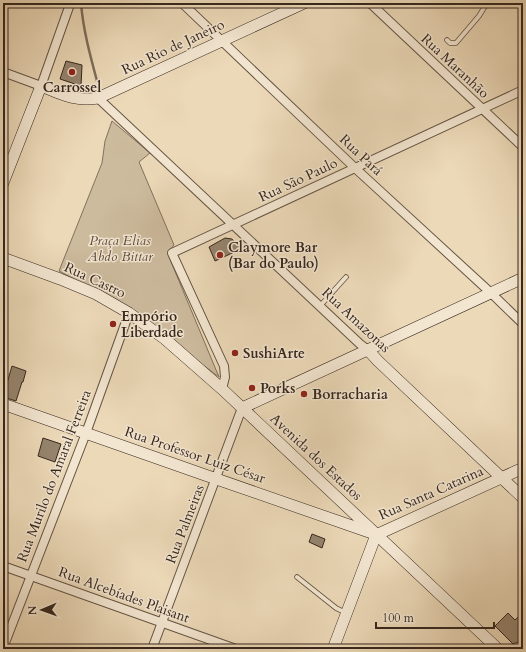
<svg xmlns="http://www.w3.org/2000/svg" width="526" height="652" viewBox="0 0 526 652" font-family="Cardo,serif">
<style>
.green{fill:#cdbb9e;stroke:#82715e}
.lines{fill:none;stroke-linecap:round;stroke-linejoin:round}
.stream{stroke:#7e6d5b;stroke-width:2.5}
.building{fill:#95846e;stroke:#36271e}
.lane-casing{stroke:#645444;stroke-width:5.5}
.street-casing{stroke:#645444;stroke-width:10}
.secondary-casing{stroke:#36271e;stroke-width:12}
.lane{stroke:#f3e6d1;stroke-width:4}
.street{stroke:#f3e6d1;stroke-width:8}
.secondary{stroke:#f3e6d1;stroke-width:11}
.poi-dot{fill:#8f2418;stroke:#f3e6d1;stroke-width:1.5}
.labels{text-anchor:middle;dominant-baseline:central;stroke-width:3;stroke-linejoin:round;paint-order:stroke}
.street-label{font-size:14px;fill:#36271e;stroke:#f3e6d1}
.poi-label{font-size:14px;font-weight:bold;fill:#36271e;stroke:#f3e6d1;text-anchor:start}
.park-label{font-size:14px;font-style:italic;fill:#5c4c3e;stroke:#f3e6d1}
</style>
<rect width="100%" height="100%" fill="#ecd9b8"/>
<filter id="stains"><feTurbulence type="fractalNoise" baseFrequency=".005" numOctaves="4"/><feColorMatrix values="0 0 0 0 .2 0 0 0 0 .09 0 0 0 0 .02 0 0 0 .5 -.17"/></filter>
<radialGradient id="worn" r=".72"><stop offset=".6" stop-color="#630" stop-opacity="0"/><stop offset="1" stop-color="#630" stop-opacity=".3"/></radialGradient>
<!-- green -->
<path class="green" d="M112,121L150,153L139,162L174,245L168,252L169,257L219,377L123,305L59,271L102,163L105,141Z"/>
<g class="lines">
<!-- stream -->
<path class="stream" d="M81,3C83,29 90,55 97,81"/>
</g>
<!-- building -->
<path class="building" d="M66,61L82,65L81,86L60,79Z
M225,238L232,239L241,249L215,261L209,247Z
M12,366L26,371L23,382H22L16,401L3,397Z
M43,438L61,444L55,462L38,456Z
M312,534L325,539L322,548L309,542Z
M523,612V640L513,644L495,626L508,613L515,620Z"/>
<g class="lines">
<!-- lane casing -->
<g class="lane-casing">
<path id="lane" d="M447,40L450,43H456L479,16L487,3
M320,306L346,277
M297,577L336,608L346,613"/>
</g>
<!-- street casing -->
<g class="street-casing">
<path id="street" d="M182,3L355,168L491,293L523,324
M370,3L523,147
M3,72L41,86L69,7
M98,98L360,344L368,350
M222,389L225,377L224,366L172,253L523,90
M3,566L236,649
M3,648L86,433L129,313
M152,649L242,408"/>
</g>
<!-- secondary casing -->
<g class="secondary-casing">
<path id="secondary" d="M3,183L41,86C61,94 75,102 98,98L304,3
M3,258L60,279L96,294L129,313L165,339L222,389L498,649
M368,350L378,361L523,498
M3,404L205,475L372,533
M242,408L523,278
M333,649L376,535L523,468"/>
</g>
<!-- lane -->
<use href="#lane" class="lane"/>
<!-- street -->
<use href="#street" class="street"/>
<!-- secondary -->
<use href="#secondary" class="secondary"/>
</g>
<!-- markers -->
<g class="poi-dot">
<circle cx="72" cy="72" r="4"/>
<circle cx="220" cy="255" r="4"/>
<circle cx="113" cy="324" r="4"/>
<circle cx="235" cy="353" r="4"/>
<circle cx="252" cy="388" r="4"/>
<circle cx="304" cy="394" r="4"/>
</g>
<g class="labels">
<!-- street labels -->
<g class="street-label">
<text transform="translate(173 47) rotate(-25)">Rua Rio de Janeiro</text>
<text transform="translate(455 66) rotate(43)">Rua Maranhão</text>
<text transform="translate(361 155) rotate(43)">Rua Pará</text>
<text transform="translate(298 180) rotate(-25)">Rua São Paulo</text>
<text transform="translate(95 280) rotate(25)">Rua Castro</text>
<text transform="translate(356 320) rotate(43)">Rua Amazonas</text>
<text transform="translate(195 455) rotate(19)">Rua Professor Luiz César</text>
<text transform="translate(316 457) rotate(43)">Avenida dos Estados</text>
<text transform="translate(54 476) rotate(-69)">Rua Murilo do Amaral Ferreira</text>
<text transform="translate(431 493) rotate(-24)">Rua Santa Catarina</text>
<text transform="translate(185 524) rotate(-69)">Rua Palmeiras</text>
<text transform="translate(124 595) rotate(20)">Rua Alcebíades Plaisant</text>
</g>
<!-- poi labels -->
<g class="poi-label">
<text x="72" y="87" text-anchor="middle">Carrossel</text>
<text x="228" y="247">Claymore Bar<tspan x="228" dy="16">(Bar do Paulo)</tspan></text>
<text x="121" y="316">Empório<tspan x="121" dy="16">Liberdade</tspan></text>
<text x="243" y="353">SushiArte</text>
<text x="260" y="388">Porks</text>
<text x="312" y="394">Borracharia</text>
</g>
<!-- park labels -->
<g class="park-label">
<text x="120" y="240">Praça Elias<tspan x="120" dy="16">Abdo Bittar</tspan></text>
</g>
</g>
<!-- margin -->
<rect width="526" height="652" fill="none" stroke="#ecd9b8" stroke-width="16"/>
<rect x="4" y="4" width="518" height="644" fill="none" stroke="#36271e" stroke-width="2"/>
<rect x="8" y="8" width="510" height="636" fill="none" stroke="#36271e"/>
<!-- north arrow -->
<g transform="translate(42 610) rotate(268)" stroke="#f3e6d1" stroke-width="3" paint-order="stroke">
<path d="M0-3L7 15L0 10L-7 15Z" fill="#36271e"/>
<text y="-6" font-size="11" font-weight="bold" text-anchor="middle" fill="#36271e">N</text>
</g>
<!-- scale -->
<path d="M376 622v6h118v-6" fill="none" stroke="#36271e" stroke-width="2"/>
<text x="382" y="622" font-size="12" fill="#36271e" stroke="#f3e6d1" stroke-width="3" paint-order="stroke">100 m</text>
<rect width="100%" height="100%" filter="url(#stains)"/>
<rect width="100%" height="100%" fill="url(#worn)"/>
</svg>
